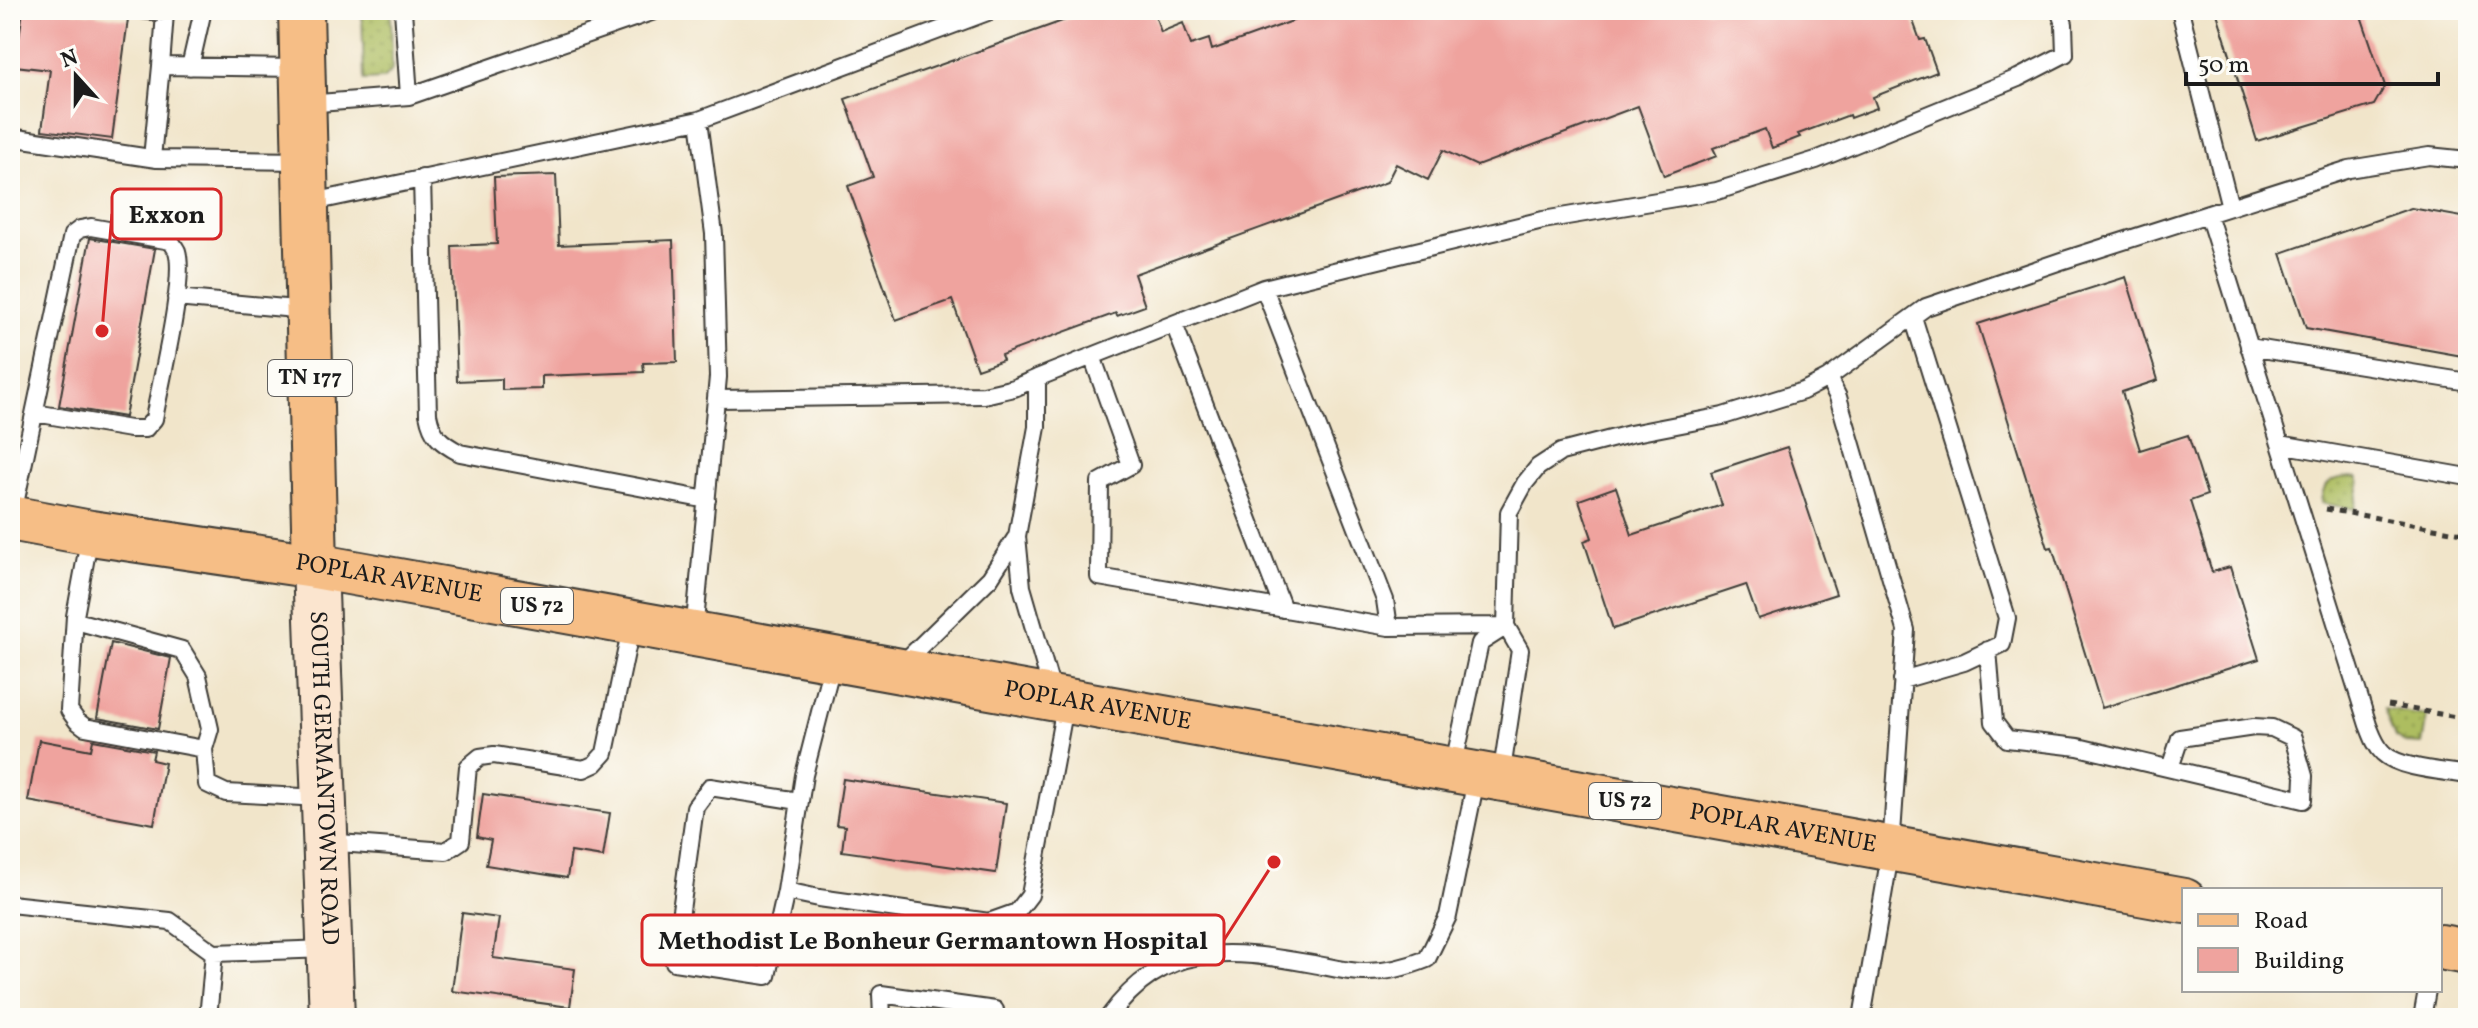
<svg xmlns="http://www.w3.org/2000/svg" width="2478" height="1028" viewBox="0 0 2478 1028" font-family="Vollkorn,serif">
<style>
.grass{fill:url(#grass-dots);stroke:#646c3e;stroke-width:2}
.building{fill:#efa39e}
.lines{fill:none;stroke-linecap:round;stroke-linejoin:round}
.lane-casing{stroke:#3c3a36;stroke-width:20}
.secondary-casing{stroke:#3c3a36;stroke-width:48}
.primary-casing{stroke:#3c3a36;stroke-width:48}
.path{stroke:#3c3a36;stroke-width:5;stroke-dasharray:6 6;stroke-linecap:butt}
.lane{stroke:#fff;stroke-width:16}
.secondary{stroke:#fbe5cf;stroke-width:44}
.primary{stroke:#f6be86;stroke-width:44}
.labels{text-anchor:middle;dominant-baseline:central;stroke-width:8;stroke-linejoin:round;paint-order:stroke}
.shield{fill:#fdfcf7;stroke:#605f5e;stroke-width:2}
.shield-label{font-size:22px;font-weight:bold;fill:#1c1c1c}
.street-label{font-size:24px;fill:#1c1c1c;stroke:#fdfcf7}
.leader{fill:none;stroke:#d62828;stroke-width:3}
.callout-dot{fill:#d62828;stroke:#fdfcf7;stroke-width:3}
.callout{fill:#fdfcf7;stroke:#d62828;stroke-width:3}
.callout-label{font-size:26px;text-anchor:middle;font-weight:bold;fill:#1c1c1c}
</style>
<defs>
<pattern id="grass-dots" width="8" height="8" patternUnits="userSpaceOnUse" patternTransform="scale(2)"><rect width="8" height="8" fill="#adbd60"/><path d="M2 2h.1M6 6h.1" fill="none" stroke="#94a253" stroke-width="1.8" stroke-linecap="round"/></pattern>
</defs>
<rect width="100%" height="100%" fill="#fdfcf7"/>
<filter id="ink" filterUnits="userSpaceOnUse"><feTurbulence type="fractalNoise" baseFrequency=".0125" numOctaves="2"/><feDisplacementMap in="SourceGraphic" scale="16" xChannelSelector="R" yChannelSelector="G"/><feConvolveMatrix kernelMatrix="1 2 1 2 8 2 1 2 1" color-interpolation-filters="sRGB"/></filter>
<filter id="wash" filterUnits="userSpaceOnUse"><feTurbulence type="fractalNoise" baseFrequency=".006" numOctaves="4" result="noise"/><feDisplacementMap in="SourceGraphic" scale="32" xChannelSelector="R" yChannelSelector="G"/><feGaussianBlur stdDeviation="1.8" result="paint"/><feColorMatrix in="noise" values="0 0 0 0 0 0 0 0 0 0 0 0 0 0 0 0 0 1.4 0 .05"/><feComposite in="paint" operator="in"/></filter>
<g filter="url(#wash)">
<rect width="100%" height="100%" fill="#f1e5ca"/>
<!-- grass -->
<path class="grass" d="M362,10H391L392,70L383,79L364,80Z
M2350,477L2358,478L2360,483L2355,509L2321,503C2322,484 2333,477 2350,477Z
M2384,709L2427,716L2422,744L2405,743L2395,737Z"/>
<g id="blocks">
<!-- building -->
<path class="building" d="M23,10H62L128,19L112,139L42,130L50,70L15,66Z
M1093,10H1153L1161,32L1183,23L1191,45L1209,39L1212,50L1323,10H1909L1920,40L1925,39L1937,72L1873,97L1877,108L1850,118L1849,115L1798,134L1800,137L1772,148L1765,129L1713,148L1717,156L1664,176L1638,106L1477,166L1443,150L1428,180L1396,164L1387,182L1134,274L1145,306L1117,316L1116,313L1001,355L1003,360L977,369L952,300L896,320L848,186L873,177L845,99Z
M2216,10H2359L2385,86L2374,105L2257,141Z
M556,175L559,245L673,240L677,362L643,363L644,372L542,376V389L502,390V379L457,381L452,246L497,244L494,177Z
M2411,208L2468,218V357L2306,328L2281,253Z
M90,238L155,249L125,417L59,406Z
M2126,277L2158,380L2122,392L2140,450L2188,435L2207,495L2190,501L2212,572L2230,567L2259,659L2102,708L2052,547L2048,548L1978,324Z
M1787,447L1836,594L1758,619L1746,585L1613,629L1584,541L1592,538L1579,500L1616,487L1632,535L1722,505L1711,472Z
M111,643L171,658L158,729L97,718Z
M39,740L91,750L93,740L154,751L152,760L165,763L154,824L28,801Z
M843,779L1006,803L996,873L842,851L845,826L836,825Z
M483,794L610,813L603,857L571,852L567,878L486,865L491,840L477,837Z
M462,913L499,918L493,958L575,969L570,1007L452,991Z"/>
</g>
</g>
<g filter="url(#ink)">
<use href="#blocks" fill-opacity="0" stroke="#3c3a36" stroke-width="2"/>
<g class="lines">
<!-- lane casing -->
<g class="lane-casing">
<path id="lane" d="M142,10L165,13L161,66
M403,10L409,96
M2180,10L2230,207
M190,67L203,10
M306,104L409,96L657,10
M10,137L157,159L303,161
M152,158L161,66L299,68
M422,178L428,414C432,436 441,443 460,453L707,500
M308,203L699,120L993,10
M2208,214L2368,725C2372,735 2375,745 2383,753C2400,769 2445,771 2468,775
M1264,288L1385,600L1389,627
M176,298L306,310
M1174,324L1283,609
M2249,347L2468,382
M1092,356L1131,465L1100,482L1099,577L1389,627L1506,626
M1037,378L1264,288L1543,220L1717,191L1816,160L2018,78L2065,54L2064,24L2059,10
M717,399L984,395L1014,388L1037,378V427L1017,536L1022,587L1053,694
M2280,444L2468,477
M12,518L72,235L80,229L91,227L171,241C172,243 176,249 177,251C186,281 160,384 154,419L145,429H130L35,413
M90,535L75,616L69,710L77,721L85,727L204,749L207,784L226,793L321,798
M76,621L182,650L198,676L210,729L204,749
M694,633L718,377L714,234L699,120
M1988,650L1994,722L2007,739L2078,747L2303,800L2304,776L2293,738L2272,728L2254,727L2180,738L2170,768
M833,661L804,775L786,891L819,898L989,922L1017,912L1030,895L1066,701
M901,665L990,578L1017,536
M1902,680L1964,662L2002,644L2007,618L1913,317
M1453,768L1480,643L1505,627
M1501,777L1520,650L1506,626L1509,512L1525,483L1538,467L1561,452L1630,434L1723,416L1803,391L1828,378
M326,842L446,851L461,841L468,767L480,757L494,755L584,769L595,764L605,753L632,623
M786,891L767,976L674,962L695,807L710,787L799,801
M10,904L170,921L214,953
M208,1018L214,953L327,949
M882,1018L881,994L995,1010V1018
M1108,1018C1164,940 1228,949 1313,964C1330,967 1350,973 1367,972C1389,972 1407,967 1427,959L1448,916L1477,775
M1862,1018L1891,849L1906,630L1838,397L1828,378L1926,307L2061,261L2349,169L2429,156L2468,160
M2422,1018L2427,990"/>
</g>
<!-- secondary casing -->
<g class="secondary-casing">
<g id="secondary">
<path id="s1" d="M315,566L332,1018"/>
</g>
</g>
<!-- primary casing -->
<g class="primary-casing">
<g id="primary">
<path d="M301,10L315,566"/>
<path id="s2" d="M10,518L91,533L315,566L2184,901"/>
<path d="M2440,947L2468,952"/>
</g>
</g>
<!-- path -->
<path class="path" d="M2326,509L2468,534
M2388,705L2468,719"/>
<!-- lane -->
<use href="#lane" class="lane"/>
<!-- secondary -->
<use href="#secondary" class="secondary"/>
<!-- primary -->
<use href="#primary" class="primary"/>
</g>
</g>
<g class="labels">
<!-- shield labels -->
<g class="shield">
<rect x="268" y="360" width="84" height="36" rx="6"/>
<rect x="501" y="588" width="72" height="36" rx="6"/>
<rect x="1589" y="783" width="72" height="36" rx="6"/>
</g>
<g class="shield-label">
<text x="310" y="378">TN 177</text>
<text x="537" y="606">US 72</text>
<text x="1625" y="801">US 72</text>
</g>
<!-- street labels -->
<g class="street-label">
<text stroke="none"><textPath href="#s2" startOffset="384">POPLAR AVENUE</textPath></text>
<text stroke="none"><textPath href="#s2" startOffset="1104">POPLAR AVENUE</textPath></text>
<text stroke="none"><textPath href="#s1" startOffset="212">SOUTH GERMANTOWN ROAD</textPath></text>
<text stroke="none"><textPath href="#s2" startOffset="1800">POPLAR AVENUE</textPath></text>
</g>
</g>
<!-- callouts -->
<path class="leader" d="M102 331L112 214M1274 862L1224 940"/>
<g class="callout-dot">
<circle cx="102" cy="331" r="8"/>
<circle cx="1274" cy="862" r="8"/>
</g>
<g class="callout">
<rect x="112" y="189" width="109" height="50" rx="8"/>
<rect x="642" y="915" width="582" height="50" rx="8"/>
</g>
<g class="callout-label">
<text x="167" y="223">Exxon</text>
<text x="933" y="949">Methodist Le Bonheur Germantown Hospital</text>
</g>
<!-- margin -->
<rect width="2478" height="1028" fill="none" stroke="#fdfcf7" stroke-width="40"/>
<!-- legend -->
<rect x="2182" y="888" width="260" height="104" fill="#fdfcf7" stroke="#a3a29f" stroke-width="2"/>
<rect x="2198" y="914" width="40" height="12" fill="#f6be86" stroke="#a3a29f" stroke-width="2"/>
<text x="2254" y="928" font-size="24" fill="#1c1c1c">Road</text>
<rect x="2198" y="948" width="40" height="24" fill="#efa39e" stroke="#a3a29f" stroke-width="2"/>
<text x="2254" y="968" font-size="24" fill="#1c1c1c">Building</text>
<!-- north arrow -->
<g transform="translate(76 76) rotate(339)" stroke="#fdfcf7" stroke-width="6" paint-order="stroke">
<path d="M0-6L14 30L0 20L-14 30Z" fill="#1c1c1c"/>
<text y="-12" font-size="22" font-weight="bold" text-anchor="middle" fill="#1c1c1c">N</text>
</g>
<!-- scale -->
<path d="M2186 72v12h252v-12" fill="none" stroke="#1c1c1c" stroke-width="4"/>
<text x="2198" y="72" font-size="24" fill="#1c1c1c" stroke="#fdfcf7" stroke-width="6" paint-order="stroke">50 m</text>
</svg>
